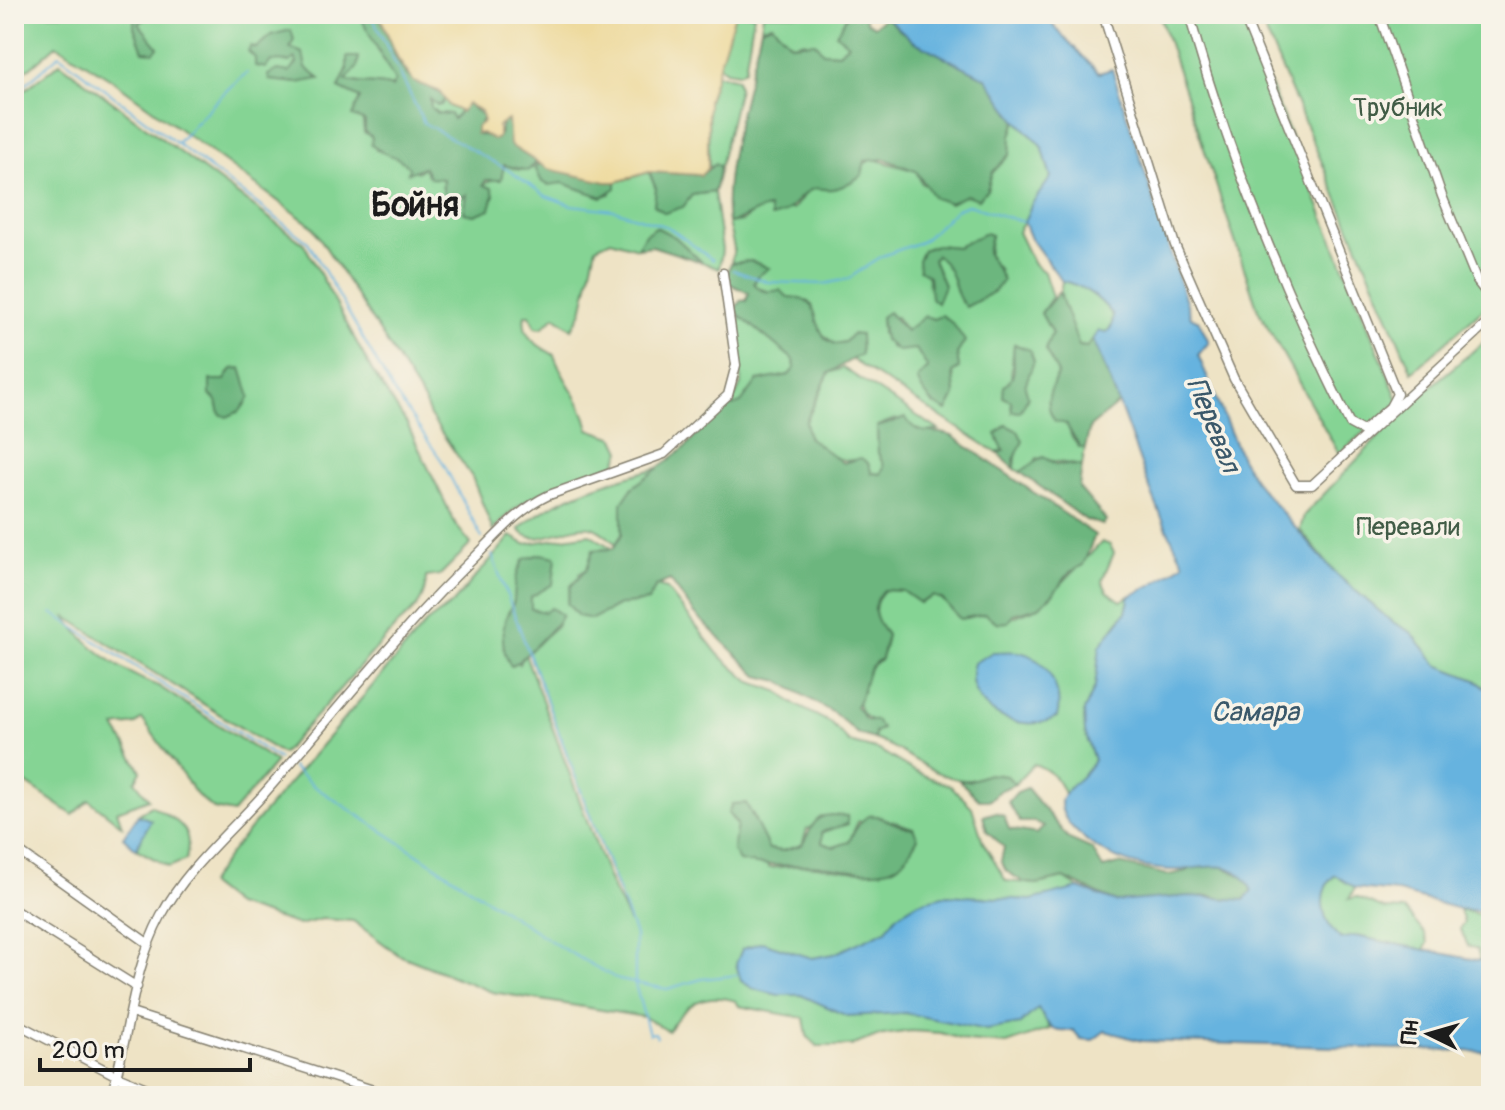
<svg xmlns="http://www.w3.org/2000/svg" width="1505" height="1110" viewBox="0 0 1505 1110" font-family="Pangolin,sans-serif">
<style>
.green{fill:#85d494;stroke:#507858;stroke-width:2;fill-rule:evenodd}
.forest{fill:#6cb67e;stroke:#44694d;stroke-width:2}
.sand{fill:#eeda9e;stroke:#857b5d;stroke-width:2}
.water{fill:#66b3df;stroke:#41687e;stroke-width:2}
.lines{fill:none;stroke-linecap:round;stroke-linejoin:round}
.stream{stroke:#66b3df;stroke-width:2}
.minor-casing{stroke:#858070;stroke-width:11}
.minor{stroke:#fff;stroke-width:8}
.labels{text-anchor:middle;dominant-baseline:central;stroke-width:7;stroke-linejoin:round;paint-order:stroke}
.park-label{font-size:26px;fill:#415c46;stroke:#f7f3e8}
.water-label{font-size:28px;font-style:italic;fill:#3a586a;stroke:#f7f3e8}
.district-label{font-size:34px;font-weight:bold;fill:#1c1c1c;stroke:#f7f3e8}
</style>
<rect width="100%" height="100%" fill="#f7f3e8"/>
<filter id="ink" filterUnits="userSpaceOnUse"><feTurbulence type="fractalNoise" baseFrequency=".0125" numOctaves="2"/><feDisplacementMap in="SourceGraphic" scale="16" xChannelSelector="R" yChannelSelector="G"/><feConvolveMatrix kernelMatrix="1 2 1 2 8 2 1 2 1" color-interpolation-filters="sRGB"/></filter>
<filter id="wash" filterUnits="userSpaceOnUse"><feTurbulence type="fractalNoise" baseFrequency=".006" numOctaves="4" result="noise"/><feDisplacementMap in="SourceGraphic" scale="32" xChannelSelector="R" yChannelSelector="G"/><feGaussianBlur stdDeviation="1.8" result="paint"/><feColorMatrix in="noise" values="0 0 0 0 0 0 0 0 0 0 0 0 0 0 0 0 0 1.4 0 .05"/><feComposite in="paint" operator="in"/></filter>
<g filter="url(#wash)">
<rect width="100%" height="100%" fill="#eee3c5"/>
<!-- green -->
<path class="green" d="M14,14H359L395,81L392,87C373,80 359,87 346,80L354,69L347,70L339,88L360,98L364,132L373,137L376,150L397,156L417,172L424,167L427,175L443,179L442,187L467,193L464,213L475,215L481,211L483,185L496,178L504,165L519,170L534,168L536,162L542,182L563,183L602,197L610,194L616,182L649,172L656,189L654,205L683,207L692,195L714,192L722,250L719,269L702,262L675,237L645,234L637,248L611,240L596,247L582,312L572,329L555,316L542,328L535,327L530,315H525C521,337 537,345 554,355C563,382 583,400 589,429L615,438L621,451L616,463C570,481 524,491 493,531L472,477L430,416L424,401L312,226L111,79L56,45L30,68L14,74Z
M735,14H754L745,69L738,73L726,71L718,65Z
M763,14H848L844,20L848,44L839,53L823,52L805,41L791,44L772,24L761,28Z
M1159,14H1241L1399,402L1339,454L1258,310Z
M1258,14H1491V302L1412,372Z
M60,63L304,244L372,371L407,424L456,525L471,544L440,575L426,577C426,600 415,610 397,625L282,754L65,616C85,646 125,674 158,686L276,762L233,813L214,809L197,795L142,719L136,724L115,727L141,771L135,781L149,799L117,811L122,826L89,800L73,815L14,775V98ZM232,369L220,414L217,401L210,395L211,387L225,380Z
M716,74L737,79L739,88L720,167L715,165L709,168L708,101Z
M430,98L441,105L445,98L449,106L461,112L453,119L449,114L437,113L431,108Z
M1016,120L1042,146L1051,177L1018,232L1033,263L1044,272L1052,297L1041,313L1052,333L1045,350L1058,373L1053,383L1072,438L1080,448H1085L1082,466L1037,458L1030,469L1020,472L1015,469L1017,449L999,442L1004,451L997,453L851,359L845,342L835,344L820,332L812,305L758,288L754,283L765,266L751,261L731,263L734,248L728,223L743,221L757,209H793L807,192L873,159L916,171L922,184L966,195L987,190L992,173L1010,154L1011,136ZM991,236C987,252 987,259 1000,270L961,302L950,264L936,255L933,260L936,269L929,287L923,250L936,245L957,247ZM881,317H896L906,331L934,319L957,354L959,368L953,373L955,395L934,405L920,386L922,375L928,368L916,349L891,348L882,334ZM1015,344L1034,361L1012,411C1010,396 1011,357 1015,344Z
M1062,281C1083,285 1100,298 1113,315L1112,326L1107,332L1098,331L1087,347L1079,346C1071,328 1057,300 1062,281Z
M739,315L794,360L795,368L789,375L757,382L741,403L729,409L741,384Z
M1491,336V693L1476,680L1437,665L1412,633L1391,621L1336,574L1300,530L1304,515L1412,402Z
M843,368L939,430L921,433L895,419L877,426L878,453L884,466L881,474L872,473L861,459C837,464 825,453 808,438L806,421L829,373Z
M658,468L622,503V534L616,544C610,539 602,531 594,528C573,519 534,553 519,529C557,495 610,481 658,468Z
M590,534L613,549L593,550L587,569L579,574L607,612L619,605L648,601L656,586L667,589L718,654L749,681L780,692L792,703L831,723L849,742L879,750L916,772L951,786L972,807L983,842L1006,881L1037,884L1064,878L1079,888L1050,896L1038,1007L1050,1029L1007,1044L967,1041L941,1033L911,1031L877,1036L851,1046H817L807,1036L804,1018L739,1006L736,1001C704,991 685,1004 668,1031L644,1017L492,992L399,955L353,921L322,919L299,925L235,905L208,884L237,844L426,623L452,604L511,536L525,544ZM553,584L531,597L530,609L545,612L558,625L528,651L630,923L611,885L525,654L519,664L505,619L514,601ZM732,804L753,814L760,836L769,849L782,851L802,845L807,829L847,816V824L822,832V843L834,847L849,842L858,821H893L913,828L857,871L808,865L769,868L728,813Z
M1102,542L1110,545L1114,553L1102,581L1107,591L1121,601L1130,596L1126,612L1113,628L1095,687L1084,711L1085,732L1094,760L1087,776L1064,794C1058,778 1050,770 1034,764L1015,784C996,764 982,782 964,780C931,777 905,749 874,739L875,732L881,729L876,721C849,716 857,680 873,664C880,657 878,664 882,655C885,649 885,642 887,635C875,619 869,607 884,590L903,591L920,603L934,596L942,599L960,619L985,614L998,623L1039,607Z
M151,805C177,822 194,825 186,860L169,867L136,849L150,820L138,815Z
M1335,875L1355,888L1349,899L1356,897L1384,909L1405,910L1425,934L1428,943L1424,950L1356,936L1341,939C1321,923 1315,893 1335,875Z
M1459,909L1491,918V963L1480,960L1477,949L1468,946L1460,929L1464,922Z"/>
<!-- forest -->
<path class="forest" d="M134,14H151L139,24L158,47L154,52L143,51L134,27Z
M359,14H379C389,34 395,71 416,82C427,88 436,88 445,98L441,105H437L430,99L431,108L437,113L450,114L453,119L467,104L483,116L476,134L498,138L503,120L511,123L510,145L536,162L528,171L504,165L501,180H486L483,185L492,188L494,195L490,209L475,215L464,213L467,194L458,199L443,195V179L430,178L424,167L408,173L409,168C398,153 382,157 371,144L372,137L365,132V121L352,116L360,98L339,88L347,70V57H359L357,68L346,80C361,86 375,81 392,87L395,81Z
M848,14H864L866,21L874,26L885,17L913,41L986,78L1016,120L1011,136L1010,154L992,173L987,190L978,199L966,195L950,203L934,198L916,171L885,159L865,161L862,175C854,180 843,188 833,189C824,191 817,185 807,192C792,202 792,214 771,217L769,208C753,210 744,221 728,223C720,173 750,80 761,28L772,24L791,44L815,42L823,52L839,53L848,44L836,34Z
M291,30L294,40L290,48L303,53L306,68L320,79L297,83L269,80L268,75L278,70L289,72L297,63L295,58L290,62L271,61L266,68L255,66V58L248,51L251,46L256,48L271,35Z
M538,164L616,182V188L602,197L563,183L548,185L542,182L536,170Z
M715,164L720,167L714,192L692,195L683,207L665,213L654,205L656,189L649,172L701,175Z
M656,227L675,237L702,262L652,246L637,248L645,234Z
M985,233L991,235L987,252L1003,280L994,292L966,307C951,293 959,274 936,255L933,260L944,285L937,303L931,298L929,276L919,270L918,260L923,250L936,245L957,247Z
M751,261L769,268L757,277L754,283C761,294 769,292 780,290L788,297C824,298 809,318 826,339L835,344L845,342L852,334L860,335L861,354L829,373L806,421L808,437L843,463L861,458L868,463L872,473L881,474L884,466L878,453L877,427L906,418C918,439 934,428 952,436L1095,535L1083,565L1070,572L1053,594L1039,607L1013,614L1008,622L998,623L985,614L960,619L942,599L933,596L920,603L903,591L884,590C869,607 874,619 887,635L881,659C861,668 867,692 856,706L866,720L876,721L882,729L875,732L874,739L858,734L835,714L779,681L758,676L695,614L670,580L656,586L648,601L619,605L592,619L578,616L567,603L571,586L587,569L593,550L613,549L622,534V503L633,487L686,447L717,411L741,403L757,381L789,375L795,368L794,360L739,315L736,307L742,300L746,301L749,293L730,284L726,276L731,263Z
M1059,292L1079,346L1087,347L1093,340L1119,403L1090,427L1085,448H1080L1066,424L1055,421C1043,404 1050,390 1058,373L1045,350L1052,333L1041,313Z
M888,312L906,331L925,316L934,319L942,315L953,324L965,341L957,354L959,368L953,373L955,395L947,411C933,405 923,394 917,379L928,368L916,349L898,351L884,340L881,317Z
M1014,344L1030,350L1034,361L1025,386L1028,397L1020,412L1012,411L1011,401L1003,397L1004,386C1020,375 1011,361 1014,344Z
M241,368L250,397L240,411L227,417L220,414L217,401L210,395V380H225L232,369Z
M1006,425L1018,431L1023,441L1014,460L1015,469L997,453L1004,451L996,434Z
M1043,457L1056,464L1082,466L1079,488L1106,520L1103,525L1086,520L1020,472Z
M541,554L556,557L553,584L531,597V609L545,612L551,608L562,615C558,624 518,665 511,666C502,653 501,633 506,618C508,612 513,606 514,601C515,583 515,575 524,559Z
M988,774L1007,776L1015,784L999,791L990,800H979L959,780L969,781Z
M1027,788L1069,839L1092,849L1103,868L1119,864L1168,875L1187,871L1199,864L1224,867L1245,877L1252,891L1244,900L1230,901L1210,896L1116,902L1064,878L1037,884L1025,883L1006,871L1001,861L1004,847L987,831L983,816L996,812L1004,816L1009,829L1037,834L1044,826L1034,822H1020L1008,802L1017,792Z
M746,803L769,849L782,851L802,845C816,822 813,811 847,816L848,824L822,832V843L834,847L849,842C871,795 878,824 913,828L918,838C910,851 904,864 889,869C863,876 833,865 807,865C781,865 766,867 739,861L733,851L737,824L728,813L732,804Z"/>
<!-- sand -->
<path class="sand" d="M379,14H735L708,101V168L701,175L649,172L616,182H606L548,169L510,145L508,120L498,126V138L494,140L482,133L476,134V127L483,122L481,111L467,104L461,112L449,106L439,91L414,82L398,59Z"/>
<!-- water -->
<path class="water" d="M883,14H1042L1099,73L1112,69L1191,317L1199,321L1209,342L1198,355L1241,458L1258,485L1336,574L1391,621L1412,633L1437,665L1476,680L1491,693V912L1459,909L1398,892L1355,888L1335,875C1315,892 1322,923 1341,939L1355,936L1491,963V1052L1142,1041L1105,1031L1093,1040L1081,1039L1073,1030C1051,1035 1048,1025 1038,1008L1020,1024L986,1030L905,1013L847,1016L801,995H778L754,989L741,981L736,964L742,949L762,942L812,958L834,954L886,930L897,915L919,902L947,895L1031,900L1079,888L1116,902L1189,896L1244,900L1252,891C1233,851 1199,872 1170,870C1136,868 1104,857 1079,834C1070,826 1061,816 1061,803C1061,789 1086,778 1094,760L1085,732L1084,711L1095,687L1100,646L1126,612L1130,596C1153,585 1164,578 1184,563C1145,492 1127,414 1093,340L1098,331L1107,332L1112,326L1113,315C1100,298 1083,285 1062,281L1031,239L1024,222L1031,205L1051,177L1042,146L1016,120L986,78L913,41Z
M993,652C1001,652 1011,651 1019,652C1047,657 1064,692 1057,717C1021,737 960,708 974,663Z
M138,815L151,820L136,849L123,837Z"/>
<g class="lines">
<!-- stream -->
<path class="stream" d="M371,14L424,123L508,170L546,196L571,205L614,210L668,227L713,260
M14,94L59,55L308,242L393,391L442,461L482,538
M178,142C200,120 223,90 247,73
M733,270L768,282L824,284L848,279L882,256L923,241L957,209L968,205L1023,222
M492,555L635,935V984L649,1034L655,1033L657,1037
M14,595L22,599
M52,613L279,759
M292,767L315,787L560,947L619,980L667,989L702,979L738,975"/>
</g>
</g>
<g filter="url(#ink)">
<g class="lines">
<!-- minor casing -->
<g class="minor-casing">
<path id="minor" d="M1103,14L1175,245L1234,379L1296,485H1312L1491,320
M1189,14C1228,157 1284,291 1350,424L1363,431L1390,407L1397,394L1243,14
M1379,14L1442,196L1477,281L1491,299
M14,848L149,944
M14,910L137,987
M131,1013L392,1096
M14,1022L117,1076L166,1096
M111,1096C129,1037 132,970 161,916C186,869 227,835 262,796C333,716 398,631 475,557C498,534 519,509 549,495L664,454L728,395L736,365L723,273
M1281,1096H1333"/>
</g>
<!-- minor -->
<use href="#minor" class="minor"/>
</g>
</g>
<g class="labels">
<!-- park labels -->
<g class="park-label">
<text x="1398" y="108">Трубник</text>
<text x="1408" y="527">Перевали</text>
</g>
<!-- water labels -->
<g class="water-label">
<text transform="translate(1213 425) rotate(68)">Перевал</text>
<text x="1255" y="712">Самара</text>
</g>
<!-- district labels -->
<g class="district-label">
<text x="415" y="205">Бойня</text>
</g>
</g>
<!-- margin -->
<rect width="1505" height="1110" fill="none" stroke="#f7f3e8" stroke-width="48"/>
<!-- north arrow -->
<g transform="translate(1429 1034) rotate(275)" stroke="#f7f3e8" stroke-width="6" paint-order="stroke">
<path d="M0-6L14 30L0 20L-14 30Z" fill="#1c1c1c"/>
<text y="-12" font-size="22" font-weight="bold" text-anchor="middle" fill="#1c1c1c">Пн</text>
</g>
<!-- scale -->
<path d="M40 1058v12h210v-12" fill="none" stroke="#1c1c1c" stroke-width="4"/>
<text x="52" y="1058" font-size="24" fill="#1c1c1c" stroke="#f7f3e8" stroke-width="6" paint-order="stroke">200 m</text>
</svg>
